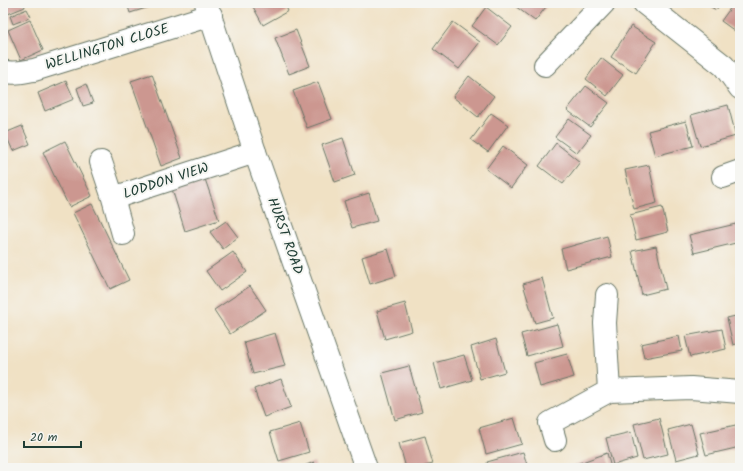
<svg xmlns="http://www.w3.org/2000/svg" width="743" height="471" viewBox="0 0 743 471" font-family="Kalam,sans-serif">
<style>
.building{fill:#cc9790}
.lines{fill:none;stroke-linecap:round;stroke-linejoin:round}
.minor-casing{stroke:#687666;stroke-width:24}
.major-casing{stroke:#687666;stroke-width:24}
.minor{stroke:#fff;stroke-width:22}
.major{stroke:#fff;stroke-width:22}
.labels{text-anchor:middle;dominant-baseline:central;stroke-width:4;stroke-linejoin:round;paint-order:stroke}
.street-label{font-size:14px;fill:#1f3d34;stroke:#f6f6f2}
</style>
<rect width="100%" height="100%" fill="#f6f6f2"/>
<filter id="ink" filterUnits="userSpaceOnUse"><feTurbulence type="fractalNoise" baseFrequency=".025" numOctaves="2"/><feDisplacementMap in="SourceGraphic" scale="8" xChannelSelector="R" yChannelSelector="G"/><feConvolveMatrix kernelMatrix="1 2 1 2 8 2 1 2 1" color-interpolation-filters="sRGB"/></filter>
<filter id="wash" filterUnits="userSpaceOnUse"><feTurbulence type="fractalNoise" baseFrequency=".012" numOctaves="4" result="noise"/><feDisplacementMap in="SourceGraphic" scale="16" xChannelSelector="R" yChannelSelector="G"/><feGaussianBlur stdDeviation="0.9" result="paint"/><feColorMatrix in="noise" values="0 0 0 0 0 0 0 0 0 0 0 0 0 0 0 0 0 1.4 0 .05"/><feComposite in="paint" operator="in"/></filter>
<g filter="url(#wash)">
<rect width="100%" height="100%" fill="#f0e1c4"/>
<g id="blocks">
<!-- building -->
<path class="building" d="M3,3H24L25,7L3,16Z
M127,3H155L156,5L130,13Z
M251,3H284L288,11L263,25Z
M518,3H549L535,21L515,6Z
M704,3H721L716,10Z
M734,3H740L739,34L721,21Z
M486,7L512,27L498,45L472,26Z
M27,9L31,17L13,24L10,16Z
M30,20L43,50L21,60L8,30Z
M453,22L480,42L459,69L433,49Z
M631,26L656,42L636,73L611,57Z
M296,30L310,66L289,74L275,38Z
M601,58L623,75L607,96L586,79Z
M152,74L182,158L161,166L131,81Z
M469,76L494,96L478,117L453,97Z
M66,81L74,99L45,111L38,93Z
M318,82L332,119L307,128L293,91Z
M86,84L93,103L83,106L77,88Z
M586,86L609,103L590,127L567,110Z
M728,105L736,136L700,146L691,115Z
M491,113L508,125L488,152L471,140Z
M569,119L591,135L577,153L555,137Z
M686,121L693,146L655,156L648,131Z
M22,126L30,144L13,151L5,133Z
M343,138L355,175L335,182L322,145Z
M65,141L92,196L69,207L43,152Z
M556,143L580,162L563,184L539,166Z
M503,146L528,165L511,188L486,169Z
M649,165L657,203L634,209L625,170Z
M205,179L219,220L185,231L172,189Z
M369,193L377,221L352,228L344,201Z
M92,204L129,280L110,289L73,213Z
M662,207L668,232L636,240L630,215Z
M226,221L238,237L223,249L210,232Z
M740,223V242L694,253L689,235Z
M607,236L612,257L566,269L561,249Z
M656,246L666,289L642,295L632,251Z
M388,249L396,276L370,284L362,257Z
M233,252L247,272L220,291L206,271Z
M542,278L553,318L535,323L523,284Z
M250,286L266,310L230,334L214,310Z
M405,303L412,331L385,339L377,311Z
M740,315V343L733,345L727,318Z
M557,324L563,346L527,356L521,334Z
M722,329L726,349L690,357L685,336Z
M275,333L285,366L253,374L244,342Z
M679,336L682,351L644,358L641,344Z
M496,339L505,372L480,379L471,347Z
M567,354L574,377L540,387L534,363Z
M464,355L472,380L441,389L434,363Z
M409,366L422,412L395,420L382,373Z
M281,379L291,407L264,417L254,389Z
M514,418L522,444L486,454L479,428Z
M659,418L668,454L643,460L634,424Z
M300,423L309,452L279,461L270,432Z
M691,424L699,454L676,460L668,430Z
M740,424V447L706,455L700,433Z
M631,432L637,458L613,465L606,438Z
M425,436L433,464L417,468H406L399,443Z
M523,452L528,468H489L487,462Z
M607,453L611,468H575L574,465Z
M314,462L316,468H299Z"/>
</g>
</g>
<g filter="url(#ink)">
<use href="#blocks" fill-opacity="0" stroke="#687666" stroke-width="1"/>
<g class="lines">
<!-- minor casing -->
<g class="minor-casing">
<path id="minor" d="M644,3L724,66L740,88
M545,65L604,3
M3,71C13,75 25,71 34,70L211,15
M101,162L113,198
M723,177L740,171
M123,234L113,198L255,152
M609,391L691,388L740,392
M555,440L550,423L609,391L605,323L607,295"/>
</g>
<!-- major casing -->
<g class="major-casing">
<path id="major" d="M206,3L255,152L366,468"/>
</g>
<!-- minor -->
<use href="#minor" class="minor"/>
<!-- major -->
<use href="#major" class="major"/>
</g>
</g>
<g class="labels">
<!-- street labels -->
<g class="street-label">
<text transform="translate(107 47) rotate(-17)">WELLINGTON CLOSE</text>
<text transform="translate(166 181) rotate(-18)">LODDON VIEW</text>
<text transform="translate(285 236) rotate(70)">HURST ROAD</text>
</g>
</g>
<!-- margin -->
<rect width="743" height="471" fill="none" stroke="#f6f6f2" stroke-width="16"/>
<!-- scale -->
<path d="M24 441v6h57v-6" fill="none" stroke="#1f3d34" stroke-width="2"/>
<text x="30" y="441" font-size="12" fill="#1f3d34" stroke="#f6f6f2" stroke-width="3" paint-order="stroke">20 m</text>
</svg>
